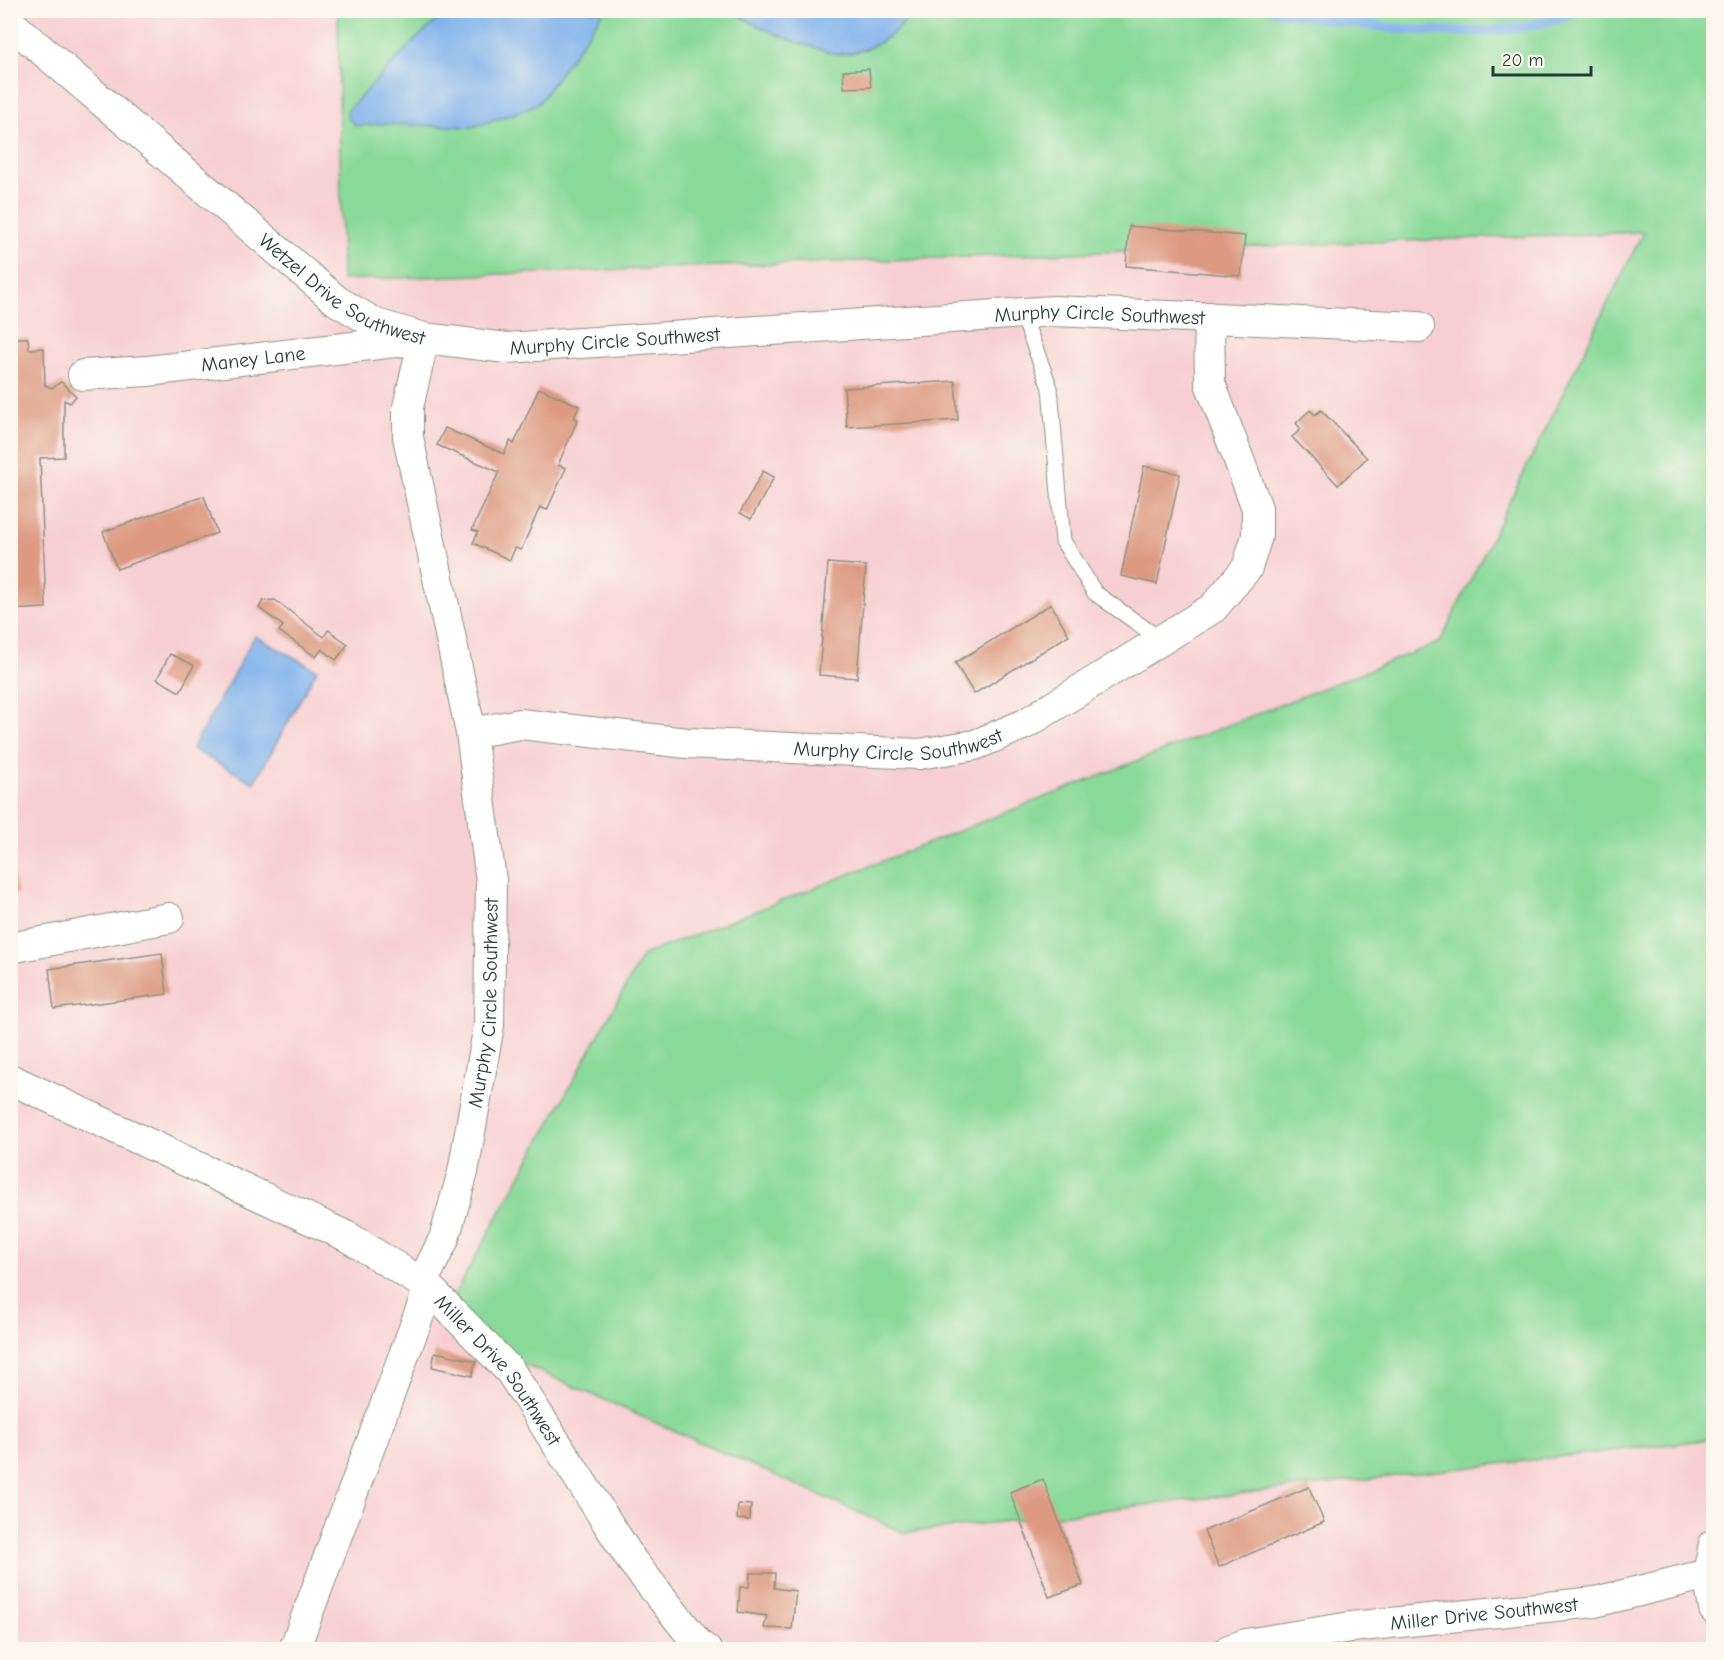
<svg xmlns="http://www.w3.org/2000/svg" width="1724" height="1660" viewBox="0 0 1724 1660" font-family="'Comic Neue',sans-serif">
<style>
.built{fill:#f7cfd2}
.green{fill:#89d999;stroke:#548b66;stroke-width:1.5}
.water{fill:#80b2ec;stroke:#507890;stroke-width:1.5}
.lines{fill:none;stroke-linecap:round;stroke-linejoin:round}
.stream{stroke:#80b2ec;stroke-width:10}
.building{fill:#dd9a81}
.lane-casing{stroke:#8a9280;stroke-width:17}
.street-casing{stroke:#8a9280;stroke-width:32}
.lane{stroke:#fff;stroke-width:15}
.street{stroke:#fff;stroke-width:30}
.labels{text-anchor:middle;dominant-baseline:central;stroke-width:4.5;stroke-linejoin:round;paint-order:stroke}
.street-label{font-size:20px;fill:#1f3d34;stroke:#fbf7ec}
</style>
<rect width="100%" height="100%" fill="#fbf7ec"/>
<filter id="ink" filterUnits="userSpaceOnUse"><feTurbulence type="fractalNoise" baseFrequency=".0167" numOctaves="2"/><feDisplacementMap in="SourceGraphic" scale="12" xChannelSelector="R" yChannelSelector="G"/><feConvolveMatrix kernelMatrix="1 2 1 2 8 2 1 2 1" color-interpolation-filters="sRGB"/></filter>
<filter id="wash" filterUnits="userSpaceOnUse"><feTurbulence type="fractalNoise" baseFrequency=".008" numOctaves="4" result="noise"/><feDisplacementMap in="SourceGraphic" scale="24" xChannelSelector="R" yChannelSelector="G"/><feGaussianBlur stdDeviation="1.35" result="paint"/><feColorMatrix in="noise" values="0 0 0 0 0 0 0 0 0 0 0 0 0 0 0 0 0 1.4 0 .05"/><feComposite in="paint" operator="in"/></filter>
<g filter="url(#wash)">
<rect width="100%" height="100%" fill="#f4e6cd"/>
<!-- built -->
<path class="built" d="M11,11H338L342,280L1643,231L1440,642L643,955L905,1533L1713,1439V1649L11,1650Z"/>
<!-- green -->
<path class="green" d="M338,11H1713V1439L905,1533L437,1326L643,955L1440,642L1643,232L342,280Z"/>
<!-- water -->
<path class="water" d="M448,11V10L604,11L539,103L513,114L472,127L383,124L356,126L348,118L347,111L417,38Z
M730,11L913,10V11C897,35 868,54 839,54C831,54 823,50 816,48C785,40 758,26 730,11Z
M255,636L317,670L254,783L192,749Z"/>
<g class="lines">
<!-- stream -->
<path class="stream" d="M1273,10C1364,25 1493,50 1579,10"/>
</g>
<g id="blocks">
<!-- building -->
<path class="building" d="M869,69L871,87L844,88L843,71Z
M1129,226L1245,236L1241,276L1126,266Z
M10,338H28L29,349L44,348L45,385L52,388L61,382L76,396L70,403L64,400V457L40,458L46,608L10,610Z
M955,381L958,420L847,427L844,388Z
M539,388L579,406L574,418L578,419L558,465L566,468L547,510L540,507L521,550L515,548L510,560L473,543L478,532L472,530L499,472L437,445L445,428L504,454L510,441L514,444Z
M1310,410L1315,415L1321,410L1367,458L1338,485L1292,437L1301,429L1296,423Z
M1144,466L1180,474L1157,584L1121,576Z
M763,471L774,477L751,519L740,513Z
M204,496L217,533L117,569L103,532Z
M828,563L866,566L857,678L819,675Z
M275,600L324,637L328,630L348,644L336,660L322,649L316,657L279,631L283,626L259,608L263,601Z
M1051,604L1069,635L974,694L955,663Z
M170,654L194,665L180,692L157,679Z
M10,860L18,894L10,895Z
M162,953L167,994L54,1009L49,969Z
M435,1352L476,1361L472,1376L432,1367Z
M1043,1479L1083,1585L1049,1597L1010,1492Z
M1309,1487L1324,1522L1219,1567L1204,1531Z
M738,1504L751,1505L750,1520L737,1519Z
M750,1573H775L774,1588L796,1591L792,1629L764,1628L767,1616L738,1612L740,1587H749Z"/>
</g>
</g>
<g filter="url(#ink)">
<use href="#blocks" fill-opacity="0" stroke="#8a9280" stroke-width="1.5"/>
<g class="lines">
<!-- lane casing -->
<g class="lane-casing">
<path id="lane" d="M1022,313L1050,388L1063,541L1095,593L1161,640"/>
</g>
<!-- street casing -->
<g class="street-casing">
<g id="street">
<path id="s1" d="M10,23L337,301L376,324L424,338L507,348L1054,311L1419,327"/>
<path id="s2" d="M83,375L148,371L412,340"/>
<path id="s3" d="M471,733L520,724L687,743L919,754L975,745L1025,724L1213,608L1247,568L1257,536V508L1210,383L1209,317"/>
<path d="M10,948L169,918"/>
<path id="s4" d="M10,1079L348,1237L422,1283L444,1239L463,1172L489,1025L491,880L471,733L408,437V407L424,338"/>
<path d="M1714,1544L1708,1574L1714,1609"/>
<path id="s5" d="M294,1650L429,1288L510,1371L632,1561L699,1645L706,1650"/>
<path id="s6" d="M1229,1650L1246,1644L1351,1627L1595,1602L1708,1574"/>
</g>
</g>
<!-- lane -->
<use href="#lane" class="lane"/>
<!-- street -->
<use href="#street" class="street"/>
</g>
</g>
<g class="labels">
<!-- street labels -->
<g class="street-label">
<text stroke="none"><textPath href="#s1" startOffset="428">Wetzel Drive Southwest</textPath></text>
<text stroke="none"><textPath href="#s1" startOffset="1202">Murphy Circle Southwest</textPath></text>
<text stroke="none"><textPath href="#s1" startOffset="716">Murphy Circle Southwest</textPath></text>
<text stroke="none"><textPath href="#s2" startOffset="171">Maney Lane</textPath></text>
<text stroke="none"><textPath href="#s3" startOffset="430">Murphy Circle Southwest</textPath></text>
<text stroke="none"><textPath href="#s4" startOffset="750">Murphy Circle Southwest</textPath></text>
<text stroke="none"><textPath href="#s5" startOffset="494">Miller Drive Southwest</textPath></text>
<text stroke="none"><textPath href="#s6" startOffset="258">Miller Drive Southwest</textPath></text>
</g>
</g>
<!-- margin -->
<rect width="1724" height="1660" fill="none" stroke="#fbf7ec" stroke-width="36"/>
<!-- scale -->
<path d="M1493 66v9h98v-9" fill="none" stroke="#1f3d34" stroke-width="3"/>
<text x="1502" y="66" font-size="18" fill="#1f3d34" stroke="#fbf7ec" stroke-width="4.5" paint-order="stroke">20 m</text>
</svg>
